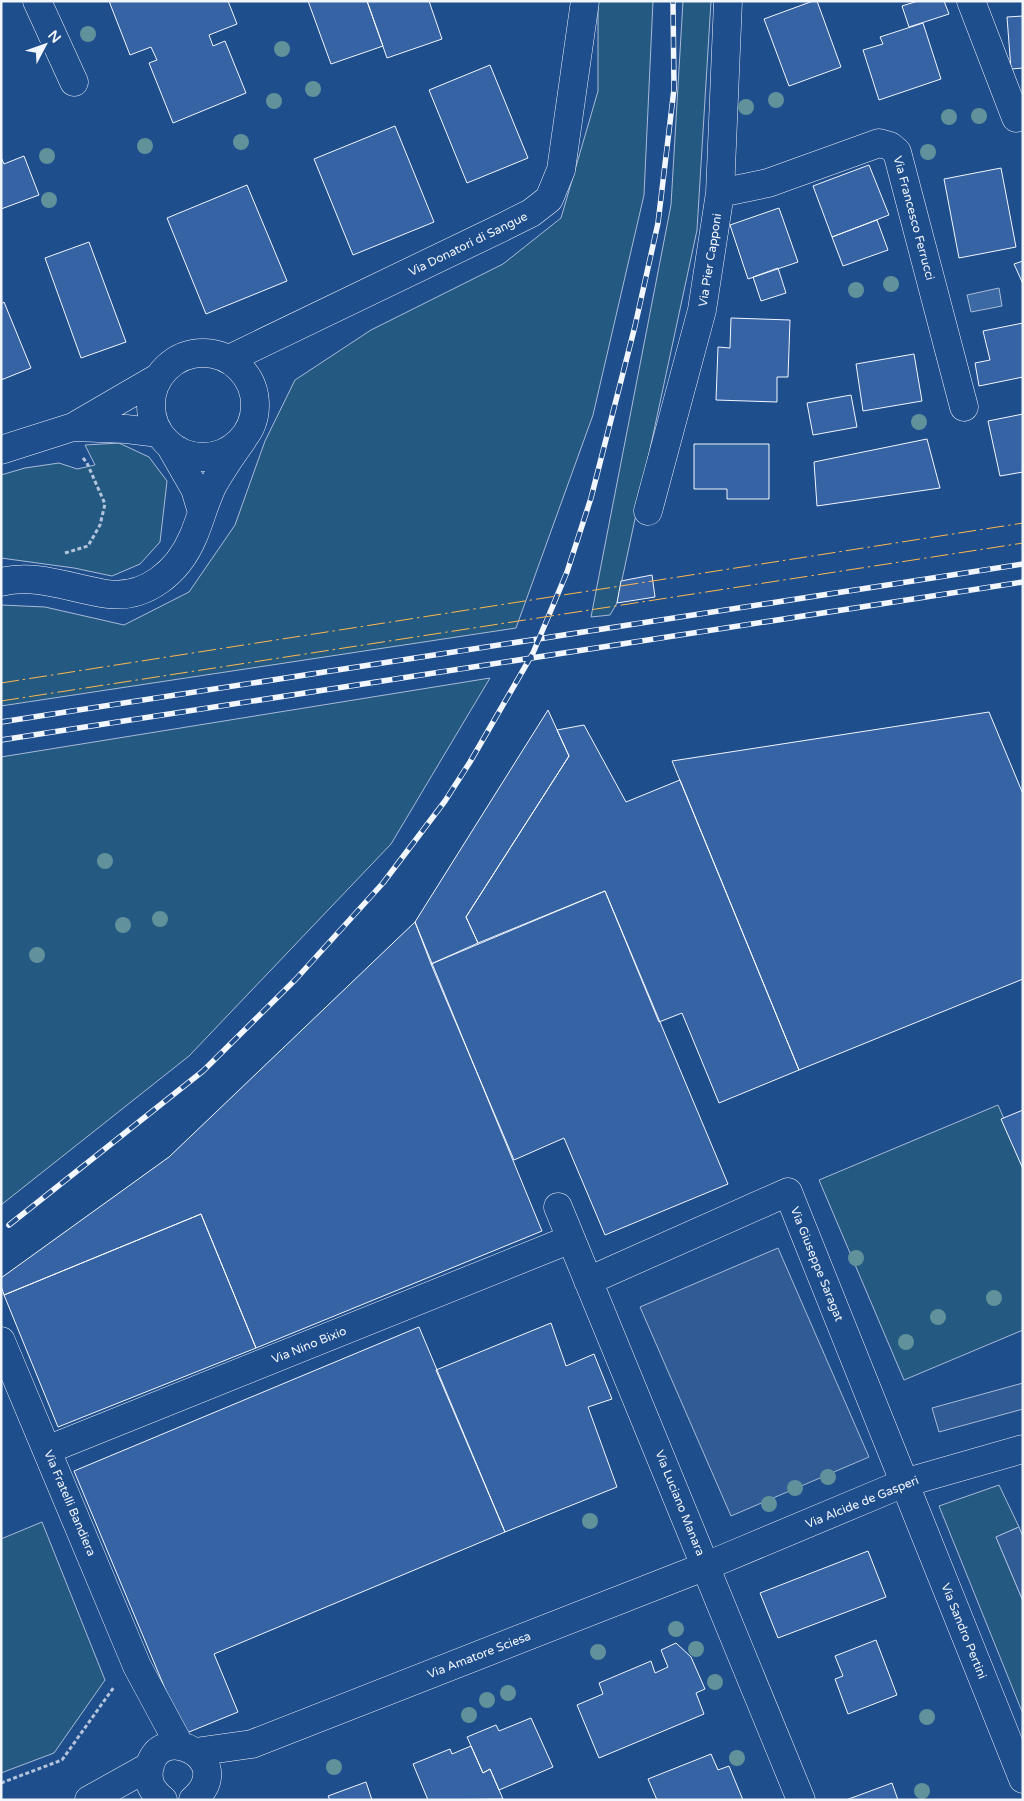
<svg xmlns="http://www.w3.org/2000/svg" width="1024" height="1801" viewBox="0 0 1024 1801" font-family="'Varela Round',sans-serif">
<style>
.green{fill:#245a82;stroke:#a8bbd7}
.parking{fill:#305b95;stroke:#a8bbd7}
.water{fill:#3b69a3;stroke:#a8bbd7}
.building{fill:#3563a3;stroke:#f2f6ff}
.lines{fill:none;stroke-linecap:round;stroke-linejoin:round}
.minor-casing{stroke:#f2f6ff;stroke-width:29}
.tertiary-casing{stroke:#f2f6ff;stroke-width:29}
.path{stroke:#b3c4dc;stroke-width:3;stroke-dasharray:4 2.5;stroke-linecap:butt}
.minor{stroke:#1f4e8c;stroke-width:28}
.tertiary{stroke:#1f4e8c;stroke-width:28}
.rail-casing{stroke:#f2f6ff;stroke-width:5.5}
.rail{stroke:#1f4e8c;stroke-width:4;stroke-dasharray:11;stroke-linecap:butt}
.power{stroke:#ffb74d;stroke-width:1;stroke-dasharray:18 4 2.5 4;stroke-linecap:butt}
.tree{fill:#61919a}
.labels{text-anchor:middle;dominant-baseline:central;stroke-width:4;stroke-linejoin:round;paint-order:stroke}
.street-label{font-size:12px;fill:#f2f6ff;stroke:#1f4e8c}
</style>
<rect width="100%" height="100%" fill="#1f4e8c"/>
<!-- green -->
<path class="green" d="M598,1H653L644,195L593,415L516,628L1,706V605L45,607L124,625L189,592L235,525L265,441L295,380L371,330L503,264L561,218L598,91Z
M683,1H711L697,230L617,603L610,615L591,617L671,205Z
M119,443L149,457L167,481L160,542L140,564L112,576L74,568L1,558V475L25,468L59,463L77,469L95,465L85,445Z
M490,678L391,844L189,1056L1,1205V757Z
M998,1105L1023,1162V1330L904,1380L819,1180Z
M999,1485L1019,1527L996,1537L1023,1601V1714L939,1506Z
M42,1522L105,1680L54,1753L1,1773V1539Z"/>
<!-- parking -->
<path class="parking" d="M778,1248L869,1457L731,1516L640,1307Z
M1023,1383V1409L939,1432L932,1408Z
M1019,1527L1023,1537V1601L996,1537Z"/>
<!-- water -->
<path class="water" d="M999,288L1002,306L971,312L967,295Z"/>
<!-- building -->
<path class="building" d="M109,1H228L237,24L209,35L213,46L225,41L246,93L173,123L149,63L157,60L151,47L130,55Z
M308,1H367L383,46L331,64Z
M367,1H429L442,39L387,58Z
M813,1H817L841,67L789,86L764,19Z
M918,1H944L949,14L909,27L902,6Z
M1023,16V68L1011,69L1007,17Z
M923,23L941,79L879,100L863,50L883,44L880,37Z
M490,65L528,158L467,183L429,90Z
M395,126L434,222L353,255L314,159Z
M24,156L39,195L1,209V157L4,164Z
M869,165L889,215L832,237L813,186Z
M1001,168L1016,247L959,258L944,179Z
M247,185L287,281L206,314L167,218Z
M779,208L798,262L748,279L730,225Z
M877,220L888,250L843,266L832,237Z
M89,242L126,342L81,358L45,258Z
M1023,261V284L1014,264Z
M778,268L786,293L761,301L753,277Z
M4,302L31,368L1,380V304Z
M731,318L790,320L788,377H777V402L716,400L718,347L730,348Z
M1023,323V377L979,386L975,363L990,360L983,331Z
M914,354L922,401L863,411L856,364Z
M851,395L857,427L813,435L807,403Z
M1023,414V472L1000,476L988,421Z
M927,439L940,488L817,506L814,462Z
M694,444H769V499H727V489H694Z
M652,575L655,597L617,603L621,581Z
M548,710L569,756L466,917L478,943L431,964L415,922Z
M989,712L1023,794V979L799,1070L672,761Z
M584,725L626,802L680,780L799,1070L719,1103L682,1013L659,1022L605,891L478,943L466,917L569,756L557,730Z
M605,891L728,1184L605,1235L564,1138L514,1160L431,964Z
M415,922L542,1231L256,1348L201,1214L4,1295L1,1286V1278L169,1157Z
M1023,1110V1169L1001,1119Z
M201,1214L256,1348L58,1427L4,1295Z
M551,1323L566,1366L594,1354L612,1399L588,1407L617,1487L505,1532L436,1370Z
M419,1327L505,1532L214,1654L238,1712L184,1734L74,1471Z
M868,1551L886,1597L778,1638L760,1593Z
M876,1640L897,1695L848,1714L835,1679L843,1676L835,1656Z
M676,1643L691,1657L705,1689L696,1693L704,1714L599,1758L577,1705L603,1694L599,1683L651,1661L655,1673L668,1667L661,1650Z
M531,1718L553,1767L499,1790L490,1769L483,1773L467,1737L496,1725L499,1731Z
M471,1746L483,1773L490,1769L503,1799L428,1800L413,1764L450,1749L452,1754Z
M711,1754L718,1770L729,1766L743,1800H657L648,1779Z
M366,1782L372,1800H330L328,1796Z
M892,1783L898,1800H846Z"/>
<g class="lines">
<!-- minor casing -->
<g class="minor-casing">
<path id="minor" d="M37,1L74,82
M971,1L1016,118L1023,117
M720,193L768,183L879,143L890,146L897,152L964,407
M648,511L702,310L720,193L728,1
M558,1207L801,1800
M588,1281L788,1192L1023,1779
M47,1450L571,1239
M195,1752L252,1744L706,1566L904,1483L1023,1449"/>
</g>
<!-- tertiary casing -->
<g class="tertiary-casing">
<path id="tertiary" d="M151 405a52 52 0 1 1 104 0a52 52 0 1 1-104 0Z
M229,359L505,226L531,213L549,199L561,170L585,1
M73,427L126,429L159,433
M171,447L195,489L202,512
M1,450L73,427L159,377
M1,582C37,573 72,589 107,594C146,599 178,572 193,537C200,521 204,504 212,487C221,470 232,455 243,439
M1,1341L137,1666L180,1746
M89,1800L150,1766
M163,1800C153,1792 147,1783 149,1770C156,1718 240,1759 193,1800"/>
</g>
<!-- path -->
<path class="path" d="M65,553L88,546L100,525L105,504L87,463L83,458
M1,1783L62,1760L114,1687"/>
<!-- minor -->
<use href="#minor" class="minor"/>
<!-- tertiary -->
<use href="#tertiary" class="tertiary"/>
<!-- rail casing -->
<g class="rail-casing">
<path id="rail" d="M1,722L1023,564
M1,740L1023,582
M9,1225L203,1071L296,979L383,883L445,801L470,762L533,653L567,572L591,498L635,326L658,223L674,89L673,1"/>
</g>
<!-- rail -->
<use href="#rail" class="rail"/>
<!-- power -->
<path class="power" d="M1,683L1023,523
M1,701L1023,543"/>
</g>
<!-- trees -->
<g class="tree">
<circle cx="88" cy="34" r="8"/>
<circle cx="282" cy="49" r="8"/>
<circle cx="313" cy="89" r="8"/>
<circle cx="776" cy="100" r="8"/>
<circle cx="274" cy="101" r="8"/>
<circle cx="746" cy="107" r="8"/>
<circle cx="979" cy="116" r="8"/>
<circle cx="949" cy="117" r="8"/>
<circle cx="241" cy="142" r="8"/>
<circle cx="145" cy="146" r="8"/>
<circle cx="928" cy="152" r="8"/>
<circle cx="47" cy="156" r="8"/>
<circle cx="49" cy="200" r="8"/>
<circle cx="891" cy="284" r="8"/>
<circle cx="856" cy="290" r="8"/>
<circle cx="919" cy="422" r="8"/>
<circle cx="105" cy="861" r="8"/>
<circle cx="160" cy="919" r="8"/>
<circle cx="123" cy="925" r="8"/>
<circle cx="37" cy="955" r="8"/>
<circle cx="856" cy="1258" r="8"/>
<circle cx="994" cy="1298" r="8"/>
<circle cx="938" cy="1317" r="8"/>
<circle cx="906" cy="1342" r="8"/>
<circle cx="828" cy="1477" r="8"/>
<circle cx="795" cy="1488" r="8"/>
<circle cx="769" cy="1504" r="8"/>
<circle cx="590" cy="1521" r="8"/>
<circle cx="676" cy="1629" r="8"/>
<circle cx="696" cy="1649" r="8"/>
<circle cx="598" cy="1652" r="8"/>
<circle cx="715" cy="1682" r="8"/>
<circle cx="508" cy="1693" r="8"/>
<circle cx="487" cy="1700" r="8"/>
<circle cx="469" cy="1715" r="8"/>
<circle cx="927" cy="1717" r="8"/>
<circle cx="737" cy="1758" r="8"/>
<circle cx="334" cy="1767" r="8"/>
<circle cx="922" cy="1791" r="8"/>
</g>
<g class="labels">
<!-- street labels -->
<g class="street-label">
<text transform="translate(914 218) rotate(75)">Via Francesco Ferrucci</text>
<text transform="translate(468 244) rotate(-26)">Via Donatori di Sangue</text>
<text transform="translate(710 260) rotate(-81)">Via Pier Capponi</text>
<text transform="translate(817 1264) rotate(68)">Via Giuseppe Saragat</text>
<text transform="translate(309 1345) rotate(-22)">Via Nino Bixio</text>
<text transform="translate(862 1502) rotate(-22)">Via Alcide de Gasperi</text>
<text transform="translate(70 1503) rotate(67)">Via Fratelli Bandiera</text>
<text transform="translate(680 1503) rotate(68)">Via Luciano Manara</text>
<text transform="translate(964 1631) rotate(68)">Via Sandro Pertini</text>
<text transform="translate(479 1655) rotate(-21)">Via Amatore Sciesa</text>
</g>
</g>
<!-- border -->
<rect width="1024" height="1801" fill="none" stroke="#f2f6ff" stroke-width="5"/>
<!-- north arrow -->
<g transform="translate(45 45) rotate(49)" stroke="#1f4e8c" stroke-width="4" paint-order="stroke">
<path d="M0-4L9 19L0 12L-9 19Z" fill="#f2f6ff"/>
<text y="-8" font-size="14" font-weight="bold" text-anchor="middle" fill="#f2f6ff">N</text>
</g>
</svg>
